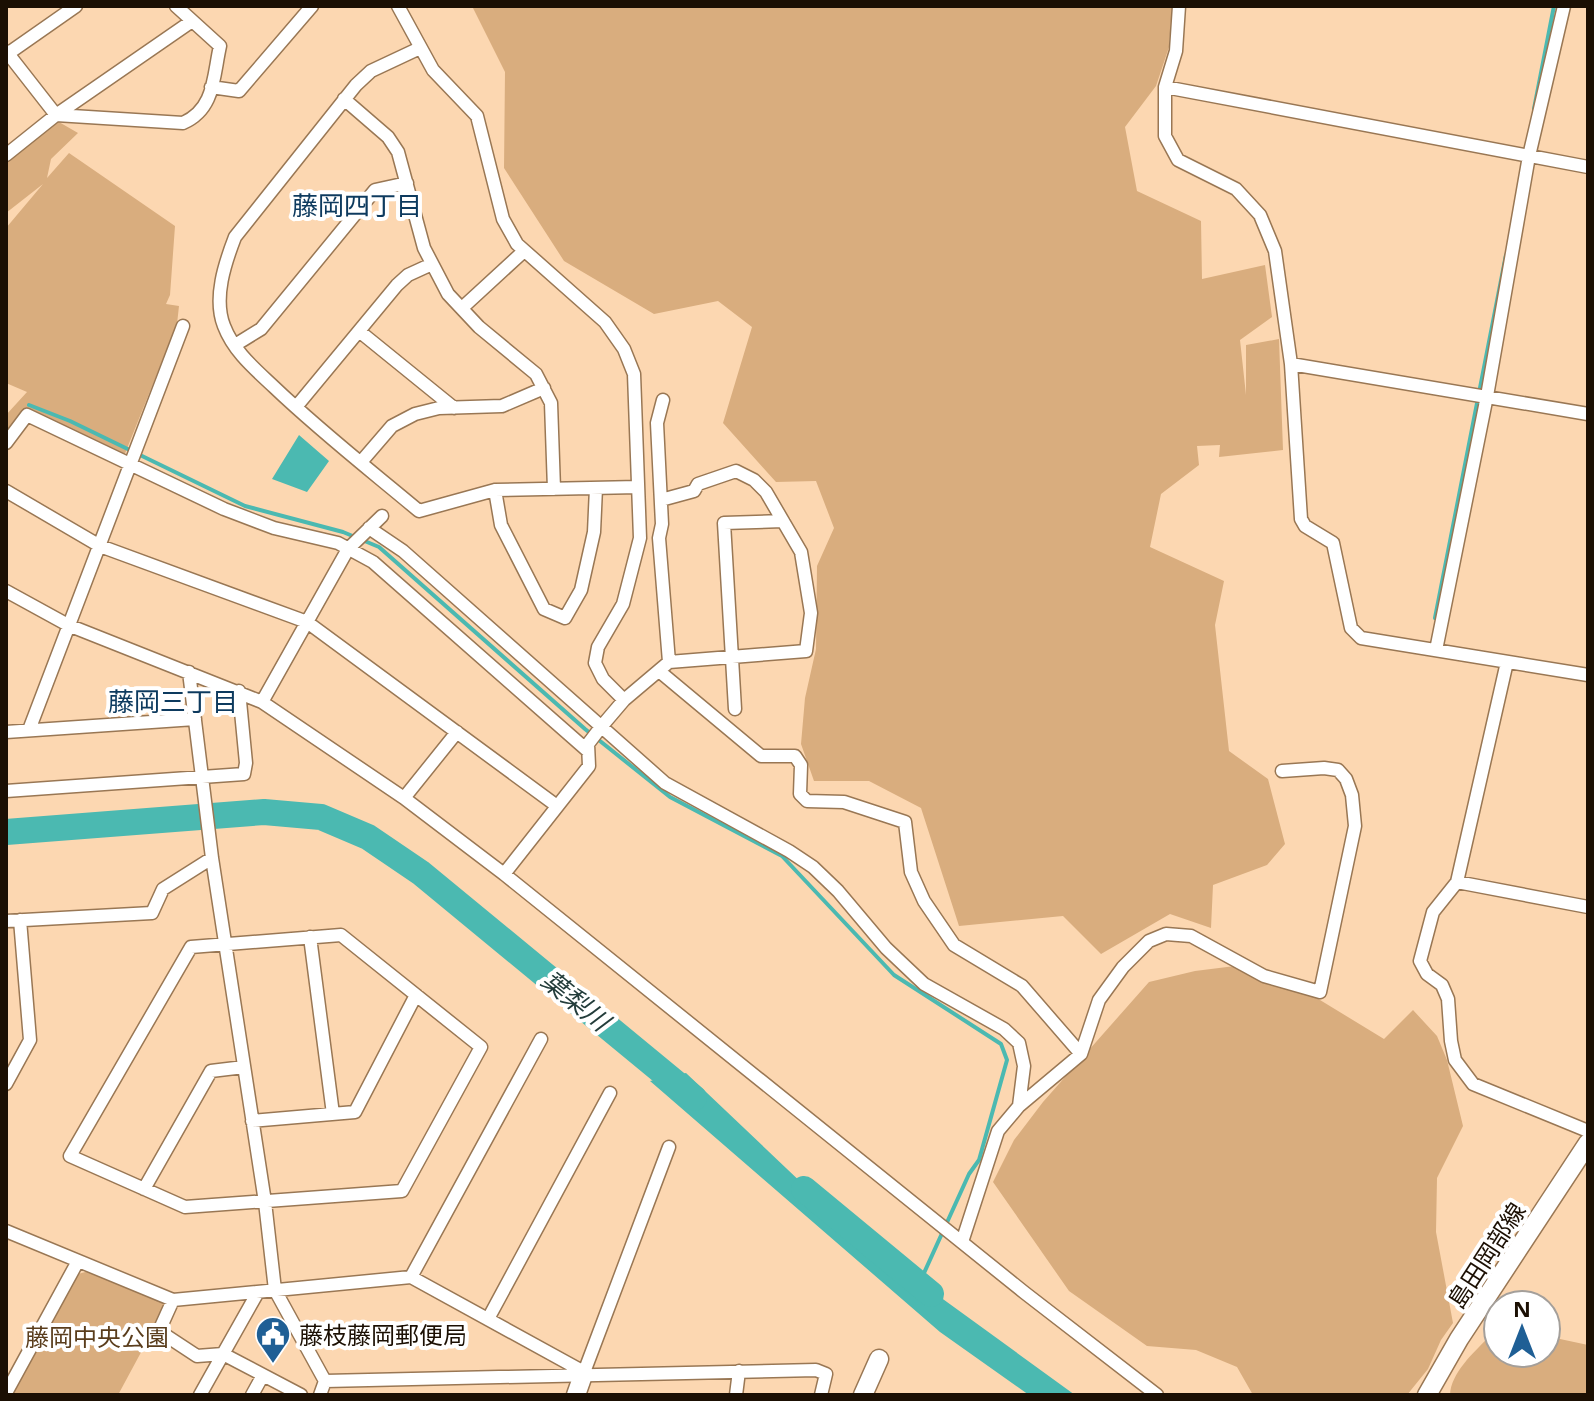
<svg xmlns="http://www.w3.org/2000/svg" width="1594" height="1401" viewBox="0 0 1594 1401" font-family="'Open Sans','Noto Sans JP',sans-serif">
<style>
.green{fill:#d9ad7e}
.water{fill:#4bb9b1}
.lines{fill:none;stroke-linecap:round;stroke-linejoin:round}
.stream{stroke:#4bb9b1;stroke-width:4}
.river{stroke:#4bb9b1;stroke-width:26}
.street-casing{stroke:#997754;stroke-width:15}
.secondary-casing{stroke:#997754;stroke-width:21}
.street{stroke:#fff;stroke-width:12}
.secondary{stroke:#fff;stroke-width:18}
.labels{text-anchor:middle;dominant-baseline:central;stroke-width:8;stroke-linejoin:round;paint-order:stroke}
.street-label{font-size:24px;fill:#1b0f03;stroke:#fff}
.poi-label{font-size:24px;fill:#1b0f03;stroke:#fff;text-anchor:start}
.park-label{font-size:24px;fill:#5a3d1c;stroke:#fff}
.neighbourhood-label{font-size:26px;fill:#0d3a5e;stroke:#fff}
.water-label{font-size:26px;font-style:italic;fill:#243d3b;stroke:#fff}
</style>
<rect width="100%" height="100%" fill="#fcd7b1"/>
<!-- green -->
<path class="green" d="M472,6H1172L1169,47L1156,86L1125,127L1137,191L1201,221L1202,279L1265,265L1272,317L1240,340L1246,395V345L1279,339L1283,450L1219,457L1220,445L1197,446L1199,465L1161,494L1150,547L1224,581L1215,625L1229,751L1268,779L1285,844L1267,865L1213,885L1211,928L1170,914L1101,954L1063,916L959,926L921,808L869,781H814L801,744L805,698L816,649L817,566L834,528L816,481L776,482L723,423L752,327L718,301L654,314L564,261L504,168L505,72Z
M52,118L78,133L51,159L47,178L69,153L175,226L170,295L166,304L179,306L177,324L124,456L27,415L6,440V415L27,392L6,383V228L43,184L6,213V151Z
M1251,964L1320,1000L1384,1039L1413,1010L1437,1036L1447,1060L1463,1126L1437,1178L1436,1232L1453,1323L1441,1340L1428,1369L1407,1395H1253L1237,1367L1196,1350L1147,1346L1069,1291L993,1182L1014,1140L1043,1102L1149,982L1195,971Z
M89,1271L162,1299L166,1306L118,1395H11L78,1274Z
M1546,1336L1588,1345V1395H1450C1451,1373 1473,1353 1488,1338L1498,1339V1353H1546Z"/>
<!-- water -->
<path class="water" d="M299,435L329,461L307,492L272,479Z
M686,1073L826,1206L907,1273L1075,1395H1029L940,1332L650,1081Z"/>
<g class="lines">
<!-- stream -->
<path class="stream" d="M1534,109L1554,6
M29,405L70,421L245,506L343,532L379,547L585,729L670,797L782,856L894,975L1001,1044L1007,1060L979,1160L969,1174L919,1284
M1435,618L1506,255"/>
<!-- river -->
<path class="river" d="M6,832L264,812L321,817L368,837L421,873L694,1098
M804,1189L931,1294"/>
<!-- street casing -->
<g class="street-casing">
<path id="street" d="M398,6L433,70L477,116L503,219L517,244L605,322L624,349L634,374L640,538L623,604L598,647L595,663L603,679L624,700
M1179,6L1176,51L1165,87V136L1178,160L1236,189L1260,215L1275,251L1291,364L1301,519L1305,526L1333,543L1351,628L1361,638L1588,675
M420,48L371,71L356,85L235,237C225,263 213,298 224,326C234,352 255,369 274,387C320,431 370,470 419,511L495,490L638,487
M6,51L56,115L183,123C215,109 213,77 220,46L176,6
M6,55L76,6
M211,87L239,91L312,6
M1165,87L1588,167
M344,99L388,137L398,152L424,248L448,294L479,327L536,374L551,403L554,489
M6,155L56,115L192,21
M462,308L524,251
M359,331L454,408
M235,345L261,329L375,190L407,183
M1291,364L1588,414
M663,400L657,423L662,524L659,538L669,662
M296,407L397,285L408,275L432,264
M6,443L27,415L224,509L274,528L338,543L373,562L588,751
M361,462L392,426L415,414L439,408L502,406L544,388
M495,490L501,525L544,609L565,618L581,590L594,532L596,488
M6,491L100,546L307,622L557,806
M369,528L403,551L665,783L789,851L813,867L838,891L886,948L924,984L1004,1029L1019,1043L1024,1066L1019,1106L998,1131L962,1242
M6,591L68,625L262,702L404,798L504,874L1025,1293L1157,1395
M1436,650L1487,396L1529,156L1564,6
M1507,662L1457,882L1433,912L1420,961L1427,974L1442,985L1448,999L1451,1041L1455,1060L1473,1084L1588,1131
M659,671L761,756H795L801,765L800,794L807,801L844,802L905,822L911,872L924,901L954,945L1022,986L1081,1054
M189,672L212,858L265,1202L275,1290L325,1381
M262,702L348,549L382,516
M735,709L724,523L783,521
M29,730L183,326
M6,732L195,719
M6,791L244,774L246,763L239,691
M404,798L457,732
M504,874L589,766L588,744L601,727L624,700L669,662L806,651L811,613L801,552L766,492L754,480L736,471L698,484L694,491L661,500
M1457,882L1588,907
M6,921L152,913L163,889L212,858
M341,935L481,1047L402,1191L185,1207L70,1156L191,947Z
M310,937L333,1114
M6,1084L30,1040L20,920
M1019,1106L1081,1054L1099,1000L1123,967L1149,941L1166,934L1191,936L1264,976L1320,992L1355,826L1352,795L1346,779L1338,770L1324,768L1282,771
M252,1121L355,1112L416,995
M144,1189L211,1071L244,1067
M6,1231L173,1300L411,1277L584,1372
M411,1277L541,1039
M173,1300L159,1331L197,1356L223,1354L258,1292
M488,1319L610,1093
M583,1375L669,1147
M6,1393L78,1261
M200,1395L223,1354L301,1395
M252,1395L263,1375
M320,1395L325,1381L816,1370L826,1374L821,1395
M736,1395L739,1371"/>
</g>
<!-- secondary casing -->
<g class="secondary-casing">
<path id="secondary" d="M576,1395L583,1375
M863,1395L879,1359
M1427,1395L1459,1339L1588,1143"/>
</g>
<!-- street -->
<use href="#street" class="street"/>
<!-- secondary -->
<use href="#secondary" class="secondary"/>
</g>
<!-- icons -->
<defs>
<g id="civic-pin" transform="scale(1.8)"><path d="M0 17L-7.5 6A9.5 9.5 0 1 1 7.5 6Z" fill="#1f5f95" stroke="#fff"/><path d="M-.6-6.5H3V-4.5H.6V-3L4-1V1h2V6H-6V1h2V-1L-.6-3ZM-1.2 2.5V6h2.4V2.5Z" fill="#fff"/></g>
</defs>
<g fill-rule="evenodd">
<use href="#civic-pin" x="273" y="1334"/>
</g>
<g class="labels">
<!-- street labels -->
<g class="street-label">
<text transform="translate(1486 1255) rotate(-57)">島田岡部線</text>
</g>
<!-- poi labels -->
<g class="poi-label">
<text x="299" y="1334">藤枝藤岡郵便局</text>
</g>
<!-- park labels -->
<g class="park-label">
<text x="97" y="1336">藤岡中央公園</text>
</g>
<!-- neighbourhood labels -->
<g class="neighbourhood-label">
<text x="357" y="205">藤岡四丁目</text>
<text x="173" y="701">藤岡三丁目</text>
</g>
<!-- water labels -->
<g class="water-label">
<text transform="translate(576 1000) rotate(39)">葉梨川</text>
</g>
</g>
<!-- border -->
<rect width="1594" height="1401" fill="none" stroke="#1b0f03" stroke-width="16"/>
<!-- north arrow -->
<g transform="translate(1522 1329)"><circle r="38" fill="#ffffff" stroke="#a49f9a" stroke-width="2"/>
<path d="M0-6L14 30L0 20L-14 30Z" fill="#1f5f95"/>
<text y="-12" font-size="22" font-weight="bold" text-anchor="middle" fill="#1b0f03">N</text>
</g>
</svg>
